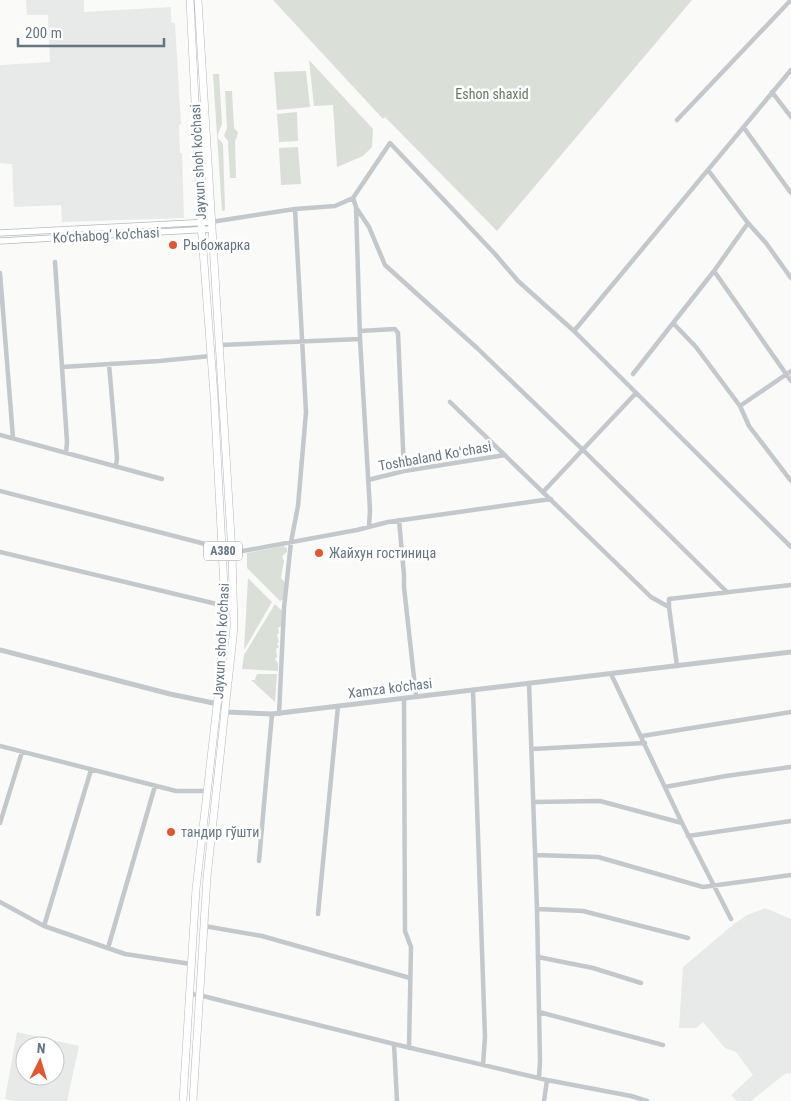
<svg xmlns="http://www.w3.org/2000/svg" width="791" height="1101" viewBox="0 0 791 1101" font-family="'Roboto Condensed',sans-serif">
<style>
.built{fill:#e8e9e9;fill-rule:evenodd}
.green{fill:#dadfd7}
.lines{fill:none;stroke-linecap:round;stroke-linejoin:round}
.secondary-casing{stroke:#b3babf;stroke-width:7}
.trunk-casing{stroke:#b4b9bd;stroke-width:8}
.minor{stroke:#c3c8cc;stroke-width:4.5}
.tertiary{stroke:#c3c8cc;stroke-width:5}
.secondary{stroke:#fff;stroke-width:5.5}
.trunk{stroke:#fff;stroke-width:7}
.poi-dot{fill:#e4572e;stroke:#fff;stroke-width:2}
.labels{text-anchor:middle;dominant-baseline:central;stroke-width:5;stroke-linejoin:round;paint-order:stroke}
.shield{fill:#fff;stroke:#939fa8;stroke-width:1}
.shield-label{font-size:12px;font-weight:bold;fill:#657683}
.park-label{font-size:14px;fill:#687a64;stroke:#fff}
.street-label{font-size:14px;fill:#657683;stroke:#fff}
.poi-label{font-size:14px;fill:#657683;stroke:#fff;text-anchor:start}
</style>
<rect width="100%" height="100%" fill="#fafaf8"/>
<!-- built -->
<path class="built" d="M26,0H84V12L171,7V22L175,23L181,124L179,125L180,153H182L184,218L62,222L61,205L14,207L12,164L0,163V65L50,62L48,15H27Z
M765,908L791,919V1074L786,1073L751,1101H737L731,1095L753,1075L736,1052L725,1048L703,1022L696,1028H679L683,967L734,924L747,915Z
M17,1032L79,1046L67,1101H15L5,1099ZM25,1046H55V1076H25Z"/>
<!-- green -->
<path class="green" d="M273,0H692L497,231L385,117L383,119Z
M309,60L373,129L372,147L363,156L337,167L333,105L314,106Z
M306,71L310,107L277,110L274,72Z
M213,74H219L222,124L218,134V138L223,144L225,210L222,211Z
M225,91H232L234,128L238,132L237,137L235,141L236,178H230L228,141L224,136L227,128Z
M297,112L298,141L279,142L277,114Z
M298,147L301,184L281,185L279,148Z
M283,546L287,548V552L282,556L284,561L281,578L285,583L284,599L280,601L247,568V553Z
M248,578L272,602L244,650Z
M275,604L282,611L281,626L278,628L279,633L277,635L279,642L277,644L279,647L276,649L277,657L275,659L278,663V671L242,669L244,655Z
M257,674H277L275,702L251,680H255Z"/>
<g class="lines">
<!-- secondary casing -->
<g class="secondary-casing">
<path id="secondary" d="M0,233L211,222
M0,241L212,229"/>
</g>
<!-- trunk casing -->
<g class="trunk-casing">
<path id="trunk" d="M183,1101L196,889L219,688L225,606L214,395L201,223L190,0
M193,1101L207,877L234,627L232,553L198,0"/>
</g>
<!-- minor -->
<path class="minor" d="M772,92L791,117
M677,120L789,2
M744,128L791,193
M708,170L748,223L766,243L791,278
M357,209L369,227L385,265L477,348L583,450L727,592
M211,222L295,209L335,206L353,198
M55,262L67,442L66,453
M714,271L791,381
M0,273L13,438
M673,323L696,347L740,406L749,426L791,481
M360,331L395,329L398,333L404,471
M574,331L791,70
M220,345L360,339
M109,364L117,458L116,466
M62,367L159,361L211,356
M633,374L714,271L748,223
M450,402L651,597L669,607L677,666
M740,406L791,371
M0,435L162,479
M368,480L404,471L505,455
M0,491L209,545H223
M543,492L636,393
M399,520L404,575V587L416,696
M369,527L370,510L360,339L356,207L353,198L390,143L495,254L518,281L574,331L791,547
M0,552L225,606
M232,553L357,530L388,522L551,499
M669,607V599L791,585
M611,674L682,823L731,919
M529,683L537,909L540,1061L539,1078
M473,690L485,1037L483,1065
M404,698L405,931L411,947L409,1048
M279,714L284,608L291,542L298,506L306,412L295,209
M642,736L791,712
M0,746L176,791H208
M532,749L645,743
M665,787L726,776L791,767
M533,802L600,801L682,823
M0,823L22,752
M688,836L791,821
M535,855L598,857L703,887L791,875
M259,861L272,714
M0,902L44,926L125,954L191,964
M537,909L583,911L688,938
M318,914L338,706
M44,926L91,770
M204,926L262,936L410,978
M108,948L155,786
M538,957L593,968L641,983
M189,994L199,995L394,1044L547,1080L631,1096L647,1101
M539,1012L663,1045
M394,1044L397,1101
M544,1101L547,1080"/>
<!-- tertiary -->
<path class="tertiary" d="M0,650L170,694L218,704L226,712L272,714L791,652"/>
<!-- secondary -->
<use href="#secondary" class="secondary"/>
<!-- trunk -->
<use href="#trunk" class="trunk"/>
</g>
<!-- markers -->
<g class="poi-dot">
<circle cx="173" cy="245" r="5"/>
<circle cx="319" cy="553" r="5"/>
<circle cx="171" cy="832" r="5"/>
</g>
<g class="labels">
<!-- shield labels -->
<rect class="shield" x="204" y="541.5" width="38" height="19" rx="4"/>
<g class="shield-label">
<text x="223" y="551">A380</text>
</g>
<!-- park labels -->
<g class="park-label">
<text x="492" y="94">Eshon shaxid</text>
</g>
<!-- street labels -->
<g class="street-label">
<text transform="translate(198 162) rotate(-93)">Jayxun shoh ko'chasi</text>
<text transform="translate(106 235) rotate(-3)">Ko‘chabog‘ ko‘chasi</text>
<text transform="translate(435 456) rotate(-10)">Toshbaland Koʻchasi</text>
<text transform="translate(221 641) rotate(-87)">Jayxun shoh ko'chasi</text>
<text transform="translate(390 688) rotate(-7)">Xamza ko'chasi</text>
</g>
<!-- poi labels -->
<g class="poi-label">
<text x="183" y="245">Рыбожарка</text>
<text x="329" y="553">Жайхун гостиница</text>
<text x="181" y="832">тандир гўшти</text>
</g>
</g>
<!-- north arrow -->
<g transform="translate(40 1061) rotate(5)"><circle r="24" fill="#ffffff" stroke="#c1c8cd"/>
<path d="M0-4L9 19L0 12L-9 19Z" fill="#e4572e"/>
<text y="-8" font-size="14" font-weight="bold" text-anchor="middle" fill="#657683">N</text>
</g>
<!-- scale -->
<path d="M18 38v8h146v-8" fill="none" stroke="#657683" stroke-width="2.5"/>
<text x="25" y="38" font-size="15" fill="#657683" stroke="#ffffff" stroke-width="4" paint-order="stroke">200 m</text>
</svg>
